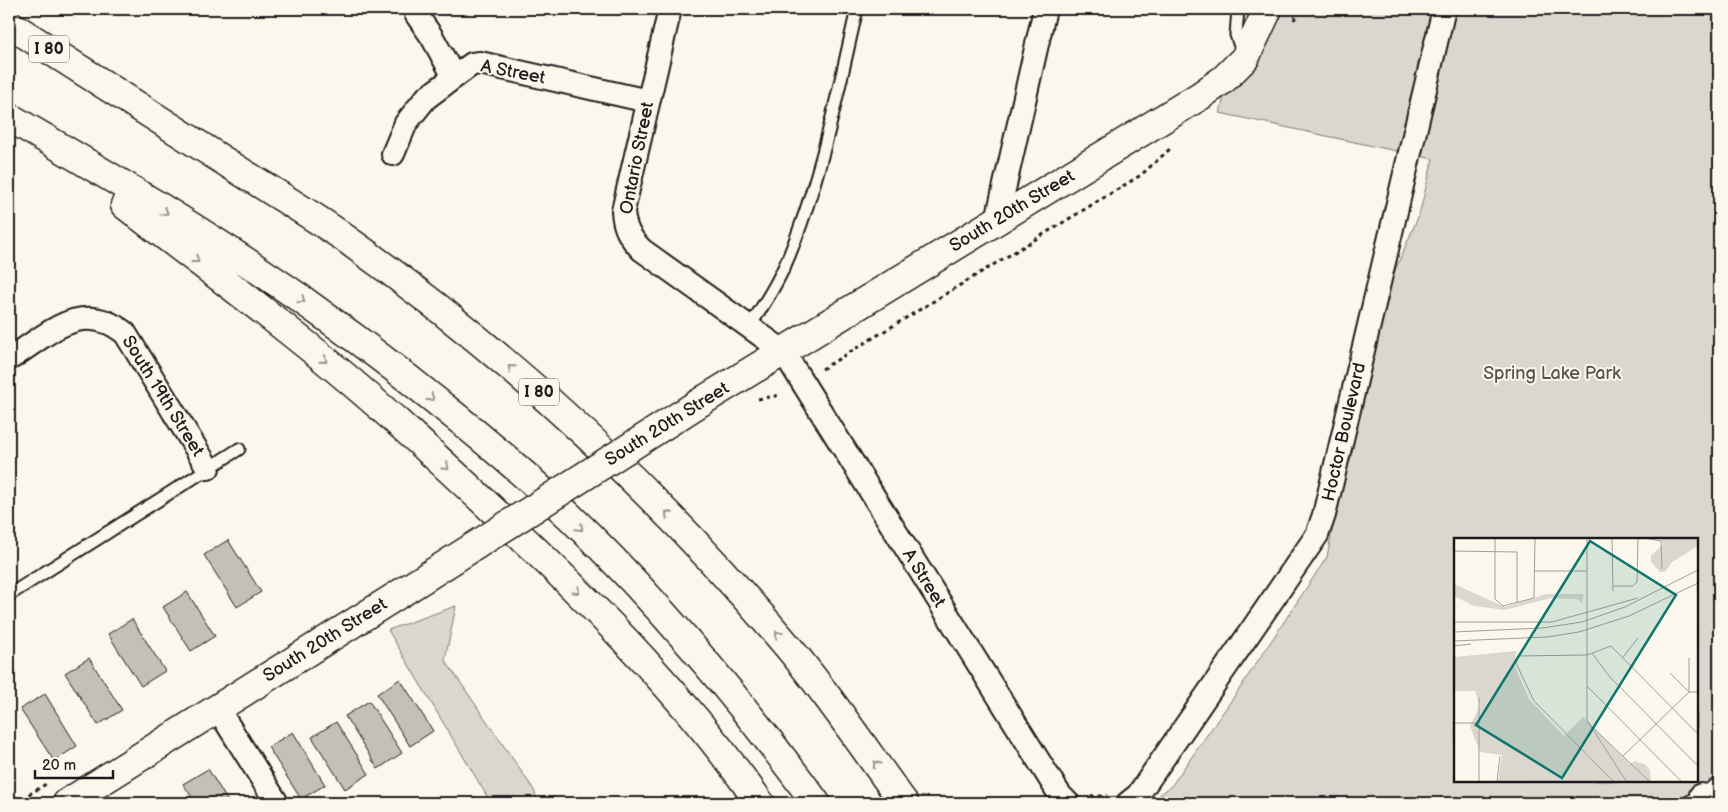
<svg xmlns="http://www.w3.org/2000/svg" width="1728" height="812" viewBox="0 0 1728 812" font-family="'Balsamiq Sans',sans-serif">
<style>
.green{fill:#dad7ce;stroke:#7b7a75;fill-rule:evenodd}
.building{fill:#c3c0b8;stroke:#1c1c1c}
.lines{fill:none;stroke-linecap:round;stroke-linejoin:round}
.service-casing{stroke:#1c1c1c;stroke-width:15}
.minor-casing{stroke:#1c1c1c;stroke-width:26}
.tertiary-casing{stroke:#1c1c1c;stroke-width:31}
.motorway-casing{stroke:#1c1c1c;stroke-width:31}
.path{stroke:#1c1c1c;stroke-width:3;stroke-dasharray:4 4;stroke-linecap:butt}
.service{stroke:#fbf7ec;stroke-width:11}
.minor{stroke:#fbf7ec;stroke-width:22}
.tertiary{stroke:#fbf7ec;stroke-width:28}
.motorway{stroke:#fbf7ec;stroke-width:28}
.tertiary-bridge-casing{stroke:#1c1c1c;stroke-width:31;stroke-linecap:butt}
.tertiary-bridge{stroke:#fbf7ec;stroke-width:28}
.oneway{stroke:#97948e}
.labels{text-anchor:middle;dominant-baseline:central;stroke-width:4;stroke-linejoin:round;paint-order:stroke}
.shield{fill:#fbf7ec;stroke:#5f5e5a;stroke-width:1}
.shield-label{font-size:16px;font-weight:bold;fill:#1c1c1c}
.street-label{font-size:18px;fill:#1c1c1c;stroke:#fbf7ec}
.park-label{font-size:18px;fill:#555451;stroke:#fbf7ec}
.inset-road{fill:none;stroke:#a29f99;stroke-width:1}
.view{fill:#0f766e;fill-opacity:0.15;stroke:#0f766e;stroke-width:2.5}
.inset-edge{fill:none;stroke:#1c1c1c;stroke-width:2.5}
</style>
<rect width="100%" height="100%" fill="#fbf7ec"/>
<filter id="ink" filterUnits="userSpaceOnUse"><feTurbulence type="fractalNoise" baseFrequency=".02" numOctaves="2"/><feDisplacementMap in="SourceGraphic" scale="10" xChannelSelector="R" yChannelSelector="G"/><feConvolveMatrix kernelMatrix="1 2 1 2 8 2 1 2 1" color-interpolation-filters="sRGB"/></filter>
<g filter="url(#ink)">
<!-- green -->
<path class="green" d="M1245,9H1719V803H1150L1172,785L1238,691L1327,557L1341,482L1386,291L1419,215L1433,159L1220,113ZM1456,540H1697V781H1456Z
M456,606L445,660L534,790L538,803H491L388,630Z"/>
<!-- building -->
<path class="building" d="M228,540L261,592L237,607L204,555Z
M187,592L215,636L191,651L163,607Z
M132,619L165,671L141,686L108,634Z
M89,658L122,710L98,725L65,673Z
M400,679L433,731L410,746L377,694Z
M45,694L77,746L54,761L20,709Z
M369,701L402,753L378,769L345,716Z
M336,722L369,774L345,789L312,737Z
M293,732L325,785L301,799L268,747Z
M208,769L229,803H196L183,784Z"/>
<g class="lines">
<!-- service casing -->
<g class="service-casing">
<path id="service" d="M1238,9L1236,35L1243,54
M750,326C764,304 779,281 789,256C821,178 838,91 857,9
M9,595L239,449
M1687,803L1719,783"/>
</g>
<!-- minor casing -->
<g class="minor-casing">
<path id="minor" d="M670,9L623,211C624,228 630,238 642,250L783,351L1060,795L1068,803
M416,14L432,37L454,77
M393,154L406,123L426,98L472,64L480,63L648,101
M997,220L1045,9
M9,359C48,335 81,298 125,333L208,468
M218,709L277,803
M1701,795L1706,803
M1128,803L1138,795L1317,535L1324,515L1444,9"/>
</g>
<!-- tertiary casing -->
<g class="tertiary-casing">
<path id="tertiary" d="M707,398L1200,96L1224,79L1245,58L1268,9
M67,803L401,593"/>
</g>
<!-- motorway casing -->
<g class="motorway-casing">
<path id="motorway" d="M9,24C83,71 158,119 232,166C268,189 304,210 339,234C501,348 649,484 778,635C824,688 863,747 904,803
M9,117C107,175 207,233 301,299C373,350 445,406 512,464C627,563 727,682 816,803
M125,205C183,250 242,293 299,339C374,398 444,464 513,529C603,614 689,702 760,803"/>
</g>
<!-- path -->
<path class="path" d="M1294,20L1299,9
M822,369L1141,175L1171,148
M758,399L781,395
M1091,795L1095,797L1107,795
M15,803L46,784"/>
<!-- service -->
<use href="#service" class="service"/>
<!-- minor -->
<use href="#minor" class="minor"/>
<!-- tertiary -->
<use href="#tertiary" class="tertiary"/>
<!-- motorway -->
<use href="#motorway" class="motorway"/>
<!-- tertiary-bridge casing -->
<g class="tertiary-bridge-casing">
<path id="tertiary-bridge" d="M401,593L707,398"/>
</g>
<!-- tertiary-bridge -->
<use href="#tertiary-bridge" class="tertiary-bridge"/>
</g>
<!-- one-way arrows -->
<defs><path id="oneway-chevron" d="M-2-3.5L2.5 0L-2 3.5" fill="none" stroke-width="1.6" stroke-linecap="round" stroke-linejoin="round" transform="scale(1.25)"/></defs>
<g class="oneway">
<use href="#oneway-chevron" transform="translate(165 212) rotate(31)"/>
<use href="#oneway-chevron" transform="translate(196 260) rotate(38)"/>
<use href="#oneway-chevron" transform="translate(302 300) rotate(35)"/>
<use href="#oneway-chevron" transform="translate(324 360) rotate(41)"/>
<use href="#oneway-chevron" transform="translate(511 368) rotate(-140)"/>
<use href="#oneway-chevron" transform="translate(431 398) rotate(38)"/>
<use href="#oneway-chevron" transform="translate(446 467) rotate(43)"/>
<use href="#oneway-chevron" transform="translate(668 514) rotate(-134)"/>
<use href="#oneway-chevron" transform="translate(580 528) rotate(45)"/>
<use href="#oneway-chevron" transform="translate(577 591) rotate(45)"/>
<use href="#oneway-chevron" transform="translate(778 634) rotate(-130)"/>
<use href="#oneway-chevron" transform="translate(876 764) rotate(-126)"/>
</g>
</g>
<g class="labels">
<!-- shield labels -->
<g class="shield">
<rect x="29" y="35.5" width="40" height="27" rx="4"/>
<rect x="519" y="378.5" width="40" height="27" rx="4"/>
</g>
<g class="shield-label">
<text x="49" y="49">I 80</text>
<text x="539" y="392">I 80</text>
</g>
<!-- street labels -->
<g class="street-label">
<text transform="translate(513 72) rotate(11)">A Street</text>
<text transform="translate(637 158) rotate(-79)">Ontario Street</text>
<text transform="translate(1012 211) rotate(-31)">South 20th Street</text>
<text transform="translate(163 396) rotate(58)">South 19th Street</text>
<text transform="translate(667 424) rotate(-32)">South 20th Street</text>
<text transform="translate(1344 432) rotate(-77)">Hoctor Boulevard</text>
<text transform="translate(924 578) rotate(58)">A Street</text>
<text transform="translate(325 640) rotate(-32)">South 20th Street</text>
</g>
<!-- park labels -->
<g class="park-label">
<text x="1552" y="373">Spring Lake Park</text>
</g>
</g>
<!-- overview -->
<g transform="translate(1454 538)">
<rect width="244" height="244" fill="#fbf7ec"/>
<path d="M206,0H244V8L218,24L211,34H206L197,24V18L209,6ZM0,46L51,69L93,56H130L128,65L123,61L97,60L51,72L20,68L0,58ZM62,113L61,129L75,161L110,198L129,179L176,226L181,223L192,227L196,233L197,243H44L48,217L26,214L16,188L26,168L21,153H0V119Z" fill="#dad7ce"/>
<path class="inset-road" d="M41,0V61L49,68L80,60L81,0M133,0V182L172,243M158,0L159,53M190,0L207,3L208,31M0,13L63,14V65M81,33H133M159,48H179L183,44L184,0M0,84H98L184,60M0,94L88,90L128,84L171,69L244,32M0,103L93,99L125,94L175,78L244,45M0,108L17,106M138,115L155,138L244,228M169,119L184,100M235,120V154M216,135L235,154M133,148L227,243M25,160V243M0,185H25M134,185L195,243M169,218L235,154H244M43,243L46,218M159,243L80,163L62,125L64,118L133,117L157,108L244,196"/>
<path class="view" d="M136,3L222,57L108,240L22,187Z"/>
<rect width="244" height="244" class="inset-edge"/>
</g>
<!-- margin -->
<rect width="1728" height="812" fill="none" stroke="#fbf7ec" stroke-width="30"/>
<rect x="15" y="15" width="1698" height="782" fill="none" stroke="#1c1c1c" stroke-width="2" filter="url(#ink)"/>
<!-- scale -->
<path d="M35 770v8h78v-8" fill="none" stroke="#1c1c1c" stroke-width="2.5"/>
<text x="42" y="770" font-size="15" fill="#1c1c1c" stroke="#fbf7ec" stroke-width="4" paint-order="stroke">20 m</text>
</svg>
